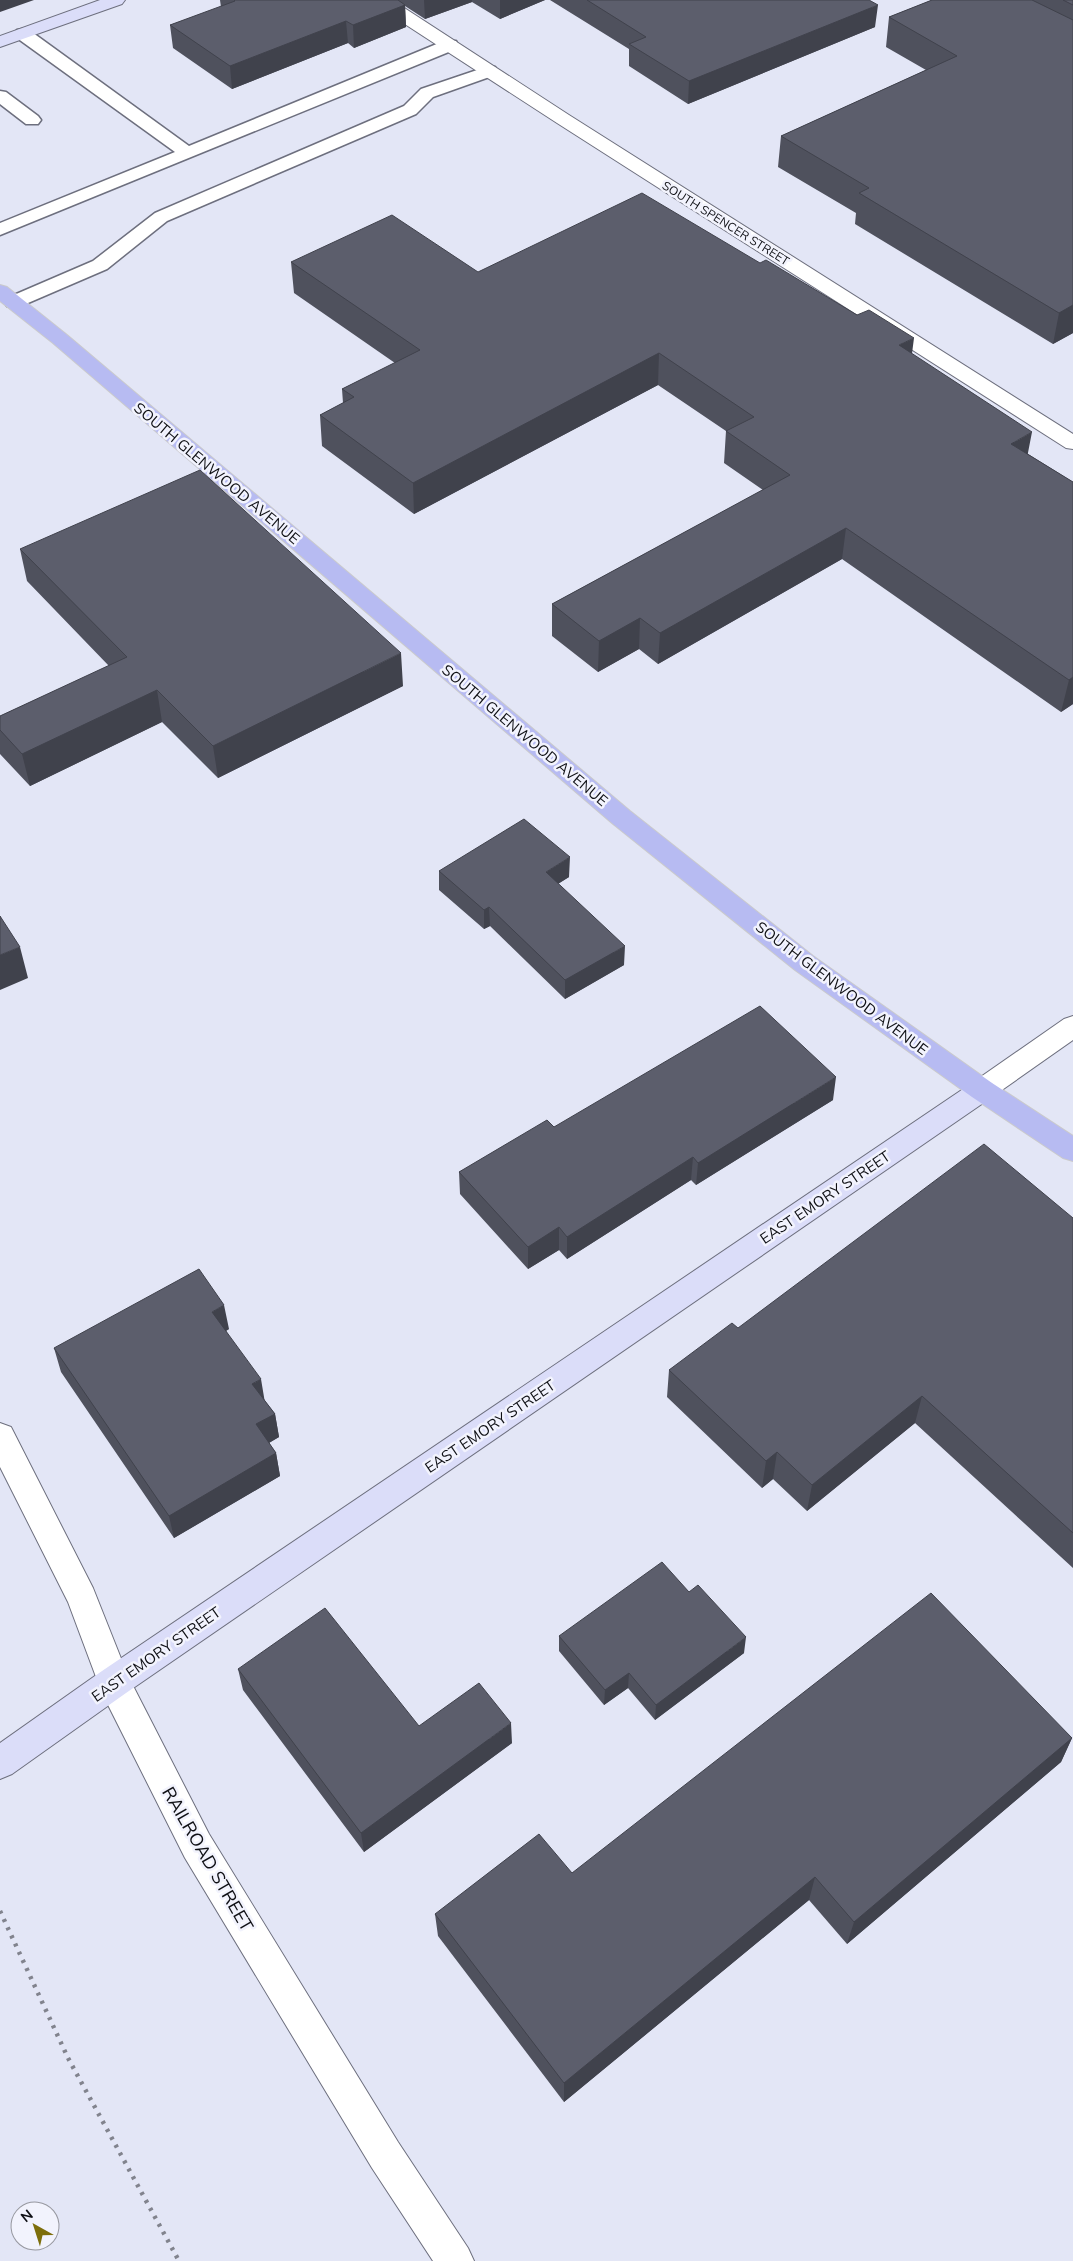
<svg xmlns="http://www.w3.org/2000/svg" width="1073" height="2261" viewBox="0 0 1073 2261" font-family="Mulish,sans-serif">
<style>
.lines{fill:none;stroke-linecap:round;stroke-linejoin:round}
.lane-casing{stroke:#6d6f7e;stroke-width:3}
.street-casing{stroke:#6d6f7e;stroke-width:2}
.secondary-casing{stroke:#6d6f7e;stroke-width:2}
.primary-casing{stroke:#cacacc;stroke-width:2}
.lane{fill:#fff;fill-rule:evenodd}
.street{fill:#fff;fill-rule:evenodd}
.secondary{fill:#dbddf9;fill-rule:evenodd}
.primary{fill:#b7bbf2;fill-rule:evenodd}
.rail{stroke:#81838d;stroke-width:4.5;stroke-dasharray:3 6;stroke-linecap:butt}
.wall{fill:#4f515d}
.shaded-wall{fill:#40424c}
.building{fill:#5c5e6c;stroke:#40424c}
.labels{text-anchor:middle;dominant-baseline:central;stroke-width:5;stroke-linejoin:round;paint-order:stroke}
.far-street-label{font-size:12px;fill:#0f1015;stroke:#f2f3fd}
.street-label{font-size:15px;fill:#0f1015;stroke:#f2f3fd}
.near-street-label{font-size:18px;fill:#0f1015;stroke:#f2f3fd}
</style>
<rect width="100%" height="100%" fill="#e3e6f6"/>
<g class="lines">
<!-- lane casing -->
<g class="lane-casing">
<path id="lane" d="M23,29L29,30L189,146L444,41H456L458,45L456,49L0,235V223L175,152L17,38L15,34L17,30Z
M489,66L495,67L497,71L495,75L433,97L416,114L167,221L107,269L21,306L14,308L7,306L5,302L7,298L93,261L155,213L404,106L421,89Z
M0,91L6,92L38,116L41,120L38,124H26L0,104Z"/>
</g>
<!-- street casing -->
<g class="street-casing">
<path id="street" d="M371,0H392L569,115L1073,434V449L1066,448L557,123L374,4Z
M1073,1016V1040L992,1097L982,1101L972,1097L968,1090L972,1083L1064,1019Z
M0,1423L11,1427L93,1588L128,1676L209,1834L398,2142L468,2248L474,2261H433L372,2168L185,1858L102,1693L68,1602L0,1467Z"/>
</g>
<!-- secondary casing -->
<g class="secondary-casing">
<path id="secondary" d="M100,0H125L122,4L0,47V36Z
M982,1079L992,1083L996,1090L992,1097L126,1693L12,1774L0,1779V1743L102,1671L972,1083Z"/>
</g>
<!-- primary casing -->
<g class="primary-casing">
<path id="primary" d="M0,285L7,287L67,335L630,811L813,956L992,1083L1073,1136V1161L1063,1158L972,1097L795,970L612,823L53,343L0,301Z"/>
</g>
<!-- lane -->
<use href="#lane" class="lane"/>
<!-- street -->
<use href="#street" class="street"/>
<!-- secondary -->
<use href="#secondary" class="secondary"/>
<!-- primary -->
<use href="#primary" class="primary"/>
<!-- rail -->
<path class="rail" d="M0,1911L68,2058L179,2261"/>
</g>
<!-- wall -->
<path class="wall" d="M220,0H545L500,19L472,2L425,19L405,6L406,27L354,48L348,43L232,89L173,48L170,25L221,7Z
M550,0H869L875,27L688,104L629,66V49Z
M932,0H1073V333L1053,344L855,224L856,213L778,167L781,136L926,70L886,47L889,17Z
M291,262L478,272L912,354L1028,454L1073,482V704L1061,712L842,559L658,664L639,649L598,672L552,636V604L763,490L724,463L726,431L658,385L414,514L322,446L320,415L343,403L342,389L395,363L294,293Z
M20,549L403,686L218,778L162,722L30,786L0,754V716L109,666L27,581Z
M439,871L569,877L558,884L624,965L565,999L490,926L484,929L439,890Z
M833,1100L696,1185L691,1180L567,1259L559,1250L528,1269L460,1194L459,1172L554,1127Z
M1073,1218V1568L915,1423L807,1511L773,1479L762,1488L667,1397L669,1370L738,1328Z
M229,1329L226,1331L265,1401L275,1414L279,1437L269,1443L276,1453L280,1476L174,1538L61,1372L54,1348Z
M559,1636L744,1653L655,1720L628,1688L604,1705L559,1651Z
M238,1669L419,1726L512,1743L364,1852L243,1690Z
M1072,1738L1061,1762L847,1944L809,1900L564,2102L438,1936L435,1914Z"/>
<!-- shaded-wall -->
<path class="shaded-wall" d="M0,0H34L0,12Z
M424,0H472V2L425,19Z
M500,0H545L500,19Z
M405,5L406,27L354,48L353,25Z
M878,5L875,27L688,104L689,81Z
M346,21L348,43L232,89L230,66Z
M1073,305V333L1053,344L1059,313Z
M914,338L910,369L899,345Z
M659,353L658,385L414,514L413,483Z
M1032,432L1026,463L1011,444Z
M846,528L842,559L658,664L660,633Z
M640,618L639,649L598,672L599,641Z
M401,653L403,686L218,778L213,746Z
M1073,677V704L1061,712L1069,680Z
M157,690L162,722L30,786L22,754Z
M570,857L569,877L546,891V872Z
M489,907L490,926L484,929V910Z
M625,946L624,965L565,999V980Z
M20,947L28,978L0,990V955Z
M836,1077L833,1100L696,1185L698,1163Z
M693,1157L691,1180L567,1259V1237Z
M559,1227V1250L528,1269V1247Z
M224,1305L229,1329L217,1336L212,1312Z
M261,1379L265,1403L252,1384Z
M922,1396L915,1423L807,1511L812,1485Z
M275,1414L279,1437L260,1448L256,1424Z
M777,1452L773,1479L762,1488L766,1461Z
M276,1453L280,1476L174,1538L169,1516Z
M746,1637L744,1653L655,1720L656,1705Z
M629,1673L628,1688L604,1705L605,1690Z
M511,1723L512,1743L364,1852L361,1833Z
M1072,1738L1061,1762L847,1944L854,1922Z
M815,1877L809,1900L564,2102V2083Z"/>
<!-- building -->
<path class="building" d="M234,0H398L405,5L353,25L346,21L230,66L170,25L235,1Z
M587,0H869L878,5L689,81L629,44L646,37Z
M932,0H1032L1073,20V305L1059,313L859,193L869,188L781,136L957,56L889,17Z
M1063,0H1073V5Z
M642,193L760,263L766,260L857,315L869,310L914,338L899,345L1032,432L1011,444L1073,482V677L1069,680L846,528L660,633L640,618L599,641L552,604L790,475L726,431L754,417L659,353L413,483L320,415L354,397L342,389L420,350L291,262L392,215L478,272Z
M200,470L401,653L213,746L157,690L22,754L0,730V716L127,657L20,549Z
M524,819L570,857L546,872L625,946L565,980L489,907L484,910L439,871Z
M0,916L20,947L0,955Z
M760,1006L836,1077L698,1163L693,1157L567,1237L559,1227L528,1247L459,1172L547,1120L554,1127Z
M984,1144L1073,1218V1533L922,1396L812,1485L777,1452L766,1461L669,1370L732,1323L738,1328Z
M199,1269L224,1305L212,1312L261,1379L252,1384L275,1414L256,1424L276,1453L169,1516L54,1348Z
M662,1562L689,1592L698,1585L746,1637L656,1705L629,1673L605,1690L559,1636Z
M931,1593L1072,1738L854,1922L815,1877L564,2083L435,1914L539,1834L572,1873Z
M325,1608L419,1726L479,1683L511,1723L361,1833L238,1669Z"/>
<g class="labels">
<!-- far-street labels -->
<g class="far-street-label">
<text transform="translate(726 223) rotate(32)">SOUTH SPENCER STREET</text>
</g>
<!-- street labels -->
<g class="street-label">
<text transform="translate(217 473) rotate(40)">SOUTH GLENWOOD AVENUE</text>
<text transform="translate(525 735) rotate(40)">SOUTH GLENWOOD AVENUE</text>
<text transform="translate(842 988) rotate(37)">SOUTH GLENWOOD AVENUE</text>
<text transform="translate(825 1197) rotate(-34)">EAST EMORY STREET</text>
<text transform="translate(490 1426) rotate(-34)">EAST EMORY STREET</text>
<text transform="translate(156 1654) rotate(-35)">EAST EMORY STREET</text>
</g>
<!-- near-street labels -->
<g class="near-street-label">
<text transform="translate(208 1859) rotate(60)">RAILROAD STREET</text>
</g>
</g>
<!-- north arrow -->
<g transform="translate(35 2226) rotate(321)"><circle r="24" fill="#f2f3fd" stroke="#9798a0"/>
<path d="M0-4L9 19L0 12L-9 19Z" fill="#7d6e0b"/>
<text y="-8" font-size="14" font-weight="bold" text-anchor="middle" fill="#0f1015">N</text>
</g>
</svg>
